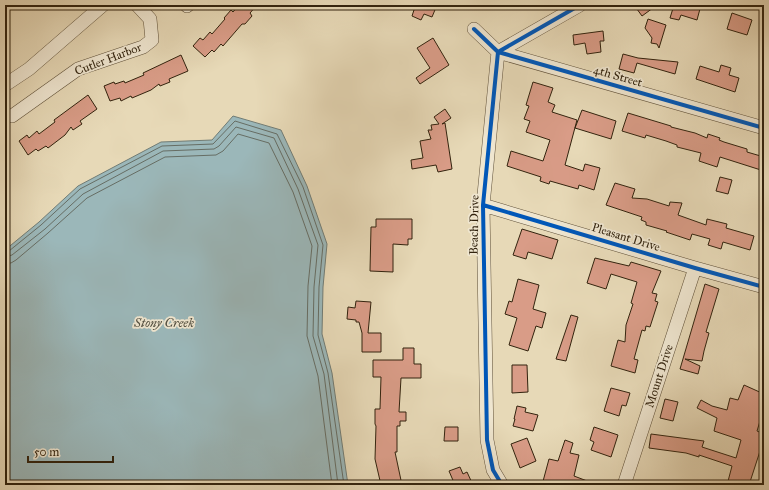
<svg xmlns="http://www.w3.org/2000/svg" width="769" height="490" viewBox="0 0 769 490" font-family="'IM FELL Great Primer',serif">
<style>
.water{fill:#9bb7b9;stroke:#717c75}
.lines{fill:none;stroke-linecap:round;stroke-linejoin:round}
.shore{stroke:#666d64;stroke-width:1}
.building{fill:#d99c87;stroke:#32230e}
.minor-casing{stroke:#5f5038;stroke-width:14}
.minor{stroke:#efe6d0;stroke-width:13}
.cycleway-casing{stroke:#efe6d0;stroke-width:6}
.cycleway{stroke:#0057b8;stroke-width:4}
.labels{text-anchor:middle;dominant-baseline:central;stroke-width:3.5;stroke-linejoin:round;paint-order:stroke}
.street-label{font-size:12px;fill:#32230e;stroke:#efe6d0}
.water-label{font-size:13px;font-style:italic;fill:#524f41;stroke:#efe6d0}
</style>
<rect width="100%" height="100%" fill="#e7d9b7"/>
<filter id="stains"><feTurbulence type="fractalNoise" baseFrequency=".005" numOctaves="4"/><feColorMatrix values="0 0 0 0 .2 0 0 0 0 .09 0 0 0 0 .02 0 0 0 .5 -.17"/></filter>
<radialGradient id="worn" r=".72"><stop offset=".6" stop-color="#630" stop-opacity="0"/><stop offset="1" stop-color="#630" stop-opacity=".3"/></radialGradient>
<!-- water -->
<path class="water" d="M233,116L281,130L307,186L327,244L323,287L322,334L332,373L348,485H5V250L39,222L78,186L161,142L212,140Z"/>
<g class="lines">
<!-- shore -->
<path class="shore" d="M5,252L9,251L41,225L80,189L162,146L213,144L235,121L277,134L303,187L323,245L319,287L318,335L328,373L344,485
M5,257L12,255L45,229L83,194L163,151L214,149L219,146L236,127L274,138L298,189L318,245L314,287L313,336L324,374L338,485
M5,263H11L16,260L48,233L87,198L165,157L216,155L223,151L238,134L269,143L293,192L312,246L308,286L307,336L318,376L332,485"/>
</g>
<!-- building -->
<path class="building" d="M239,5H257L250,13L252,16L245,24H242L223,46L221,44L214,52L212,50L205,57L193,46L200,38L203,40L210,32L212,34L225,19L224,18L231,10L233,12Z
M403,5H437L432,17L424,14L421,20L412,16L414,10Z
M634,5H657L642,16Z
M674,5H701L697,20L681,15L679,20L670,18Z
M732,13L752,20L747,35L727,29Z
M648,19L666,25L659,48L657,44L651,43L652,38L645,28Z
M603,31L604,41H600L601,52L587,54L585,43L574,45L573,35Z
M433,38L449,65L420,84L416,78L430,68L417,48Z
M623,54L638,58L678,62L675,74L637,63L634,73L619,69Z
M181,55L188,71L169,79L170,82L160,86L159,84L151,90L132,98L131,96L121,101L120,98L110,101L104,86L114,82L115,84L124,81L125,83L144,75L143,73Z
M721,65L731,68L729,75L739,78L735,92L696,79L700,66L719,72Z
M533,82L553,88L548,102L555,105L552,112L577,120L565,165L583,171L585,164L600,168L594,190L579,185L578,189L550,181L549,184L540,181L541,177L507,166L511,151L543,161L550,140L526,132L530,121L524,119L529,106L526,105Z
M88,95L97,109L80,121L82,124L73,130L71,127L65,135L48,148L46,146L38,151L36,149L28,155L19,141L27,135L29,138L37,131L39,134L55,122L54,120Z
M445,109L451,118L442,124L445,123L452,169L438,172L436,165L412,169L411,160L423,158L420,141L431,139L428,130H432L431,125L439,124L434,117Z
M582,110L616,121L611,139L575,128Z
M628,113L671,126V127L695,133L707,138L708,134L720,138L719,140L724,142L747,149V152L764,157V171L720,157L717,167L699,161L701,153L677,147V145L666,141L646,135L645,138L622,131Z
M720,177L732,180L728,194L716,191Z
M615,183L635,189L632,198L647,199L669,206L670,202L682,203L678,215L706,225L707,219L727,224L726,228L754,236L750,250L723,242L721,249L708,245L710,239L692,234L690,240L666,232L667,231L646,225V222L641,220L642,217L606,205Z
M376,219H412V239H408V245L393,244V272L370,271L371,227H376Z
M522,229L558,240L552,259L528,252L526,259L513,255Z
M595,258L629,266L631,262L661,271L652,293L657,294L655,301L658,302L650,327L646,326L645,331L642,330L634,359L638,360L635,373L611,366L618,340L625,342L626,325L633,304L631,303L637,282L611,274L606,289L587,283Z
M518,279L539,285L533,309L546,313L542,328L536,326L528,351L509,345L517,318L505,314L509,301L512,302Z
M705,284L719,289L706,332L709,333L704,351L702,361L685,359L700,366L698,374L680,369Z
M356,301L371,302L368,333H381V352H362V333L359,322H356V320L347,319L348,307L355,308Z
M571,315L578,317L566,361L556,359Z
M403,348H414V364H421V378H401L399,412H406V421H400V426H397V452H395L402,485H381L375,459L376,426L375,424V409H380L381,377H373V360H403Z
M512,365H527L528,392L512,393Z
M744,385L764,394V408L757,431L764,434V446L762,445L749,485H727L732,466L699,455V457L686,453L649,448L651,434L704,441L702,447L736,458L741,440L714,431L717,418L697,408L701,400L712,406L727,410L730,398L738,400Z
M611,388L630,393L626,406L622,405L619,416L604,411Z
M665,399L678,402L673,421L660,418Z
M517,406L526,408L525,412L538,415L533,431L513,426L515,419H514Z
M445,427H458V441H444Z
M594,427L618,435L611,457L591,450L594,442L590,440Z
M527,438L536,461L520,468L511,444Z
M565,440L573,443L570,453L579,455L574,476L595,484V485H542L549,459L558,461Z
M460,467L463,474L467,472L473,485H455L449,471Z"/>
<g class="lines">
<!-- minor casing -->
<g class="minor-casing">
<path id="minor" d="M187,6L188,5
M474,29L498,52L764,128
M5,85L29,69L103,5
M12,116L78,69L143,47L152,40L150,19L137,5
M483,205L695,268L764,287
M502,485L493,470L487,440L483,205L498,52L580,5
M624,485L695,268"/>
</g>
<!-- minor -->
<use href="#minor" class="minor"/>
<!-- cycleway casing -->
<g class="cycleway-casing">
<path id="cycleway" d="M474,29L498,52L764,128
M483,205L695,268L764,287
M502,485L493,470L487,440L483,205L498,52L580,5"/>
</g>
<!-- cycleway -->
<use href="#cycleway" class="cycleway"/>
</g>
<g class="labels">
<!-- street labels -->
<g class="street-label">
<text transform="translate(108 59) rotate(-21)">Cutler Harbor</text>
<text transform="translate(618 76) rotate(16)">4th Street</text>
<text transform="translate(474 225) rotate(-89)">Beach Drive</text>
<text transform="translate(626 237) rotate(17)">Pleasant Drive</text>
<text transform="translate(659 376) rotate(-72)">Mount Drive</text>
</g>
<!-- water labels -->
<g class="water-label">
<text x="164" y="323">Stony Creek</text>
</g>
</g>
<!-- margin -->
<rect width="769" height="490" fill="none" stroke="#e7d9b7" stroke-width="20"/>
<rect x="6" y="6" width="757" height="478" fill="none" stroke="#32230e" stroke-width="2"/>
<rect x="10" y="10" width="749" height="470" fill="none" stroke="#32230e"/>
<!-- scale -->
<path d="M28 456v6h85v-6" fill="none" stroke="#32230e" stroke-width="2"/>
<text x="34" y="456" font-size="12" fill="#32230e" stroke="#efe6d0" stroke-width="3" paint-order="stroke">50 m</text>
<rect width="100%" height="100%" filter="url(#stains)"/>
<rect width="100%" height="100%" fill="url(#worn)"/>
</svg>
